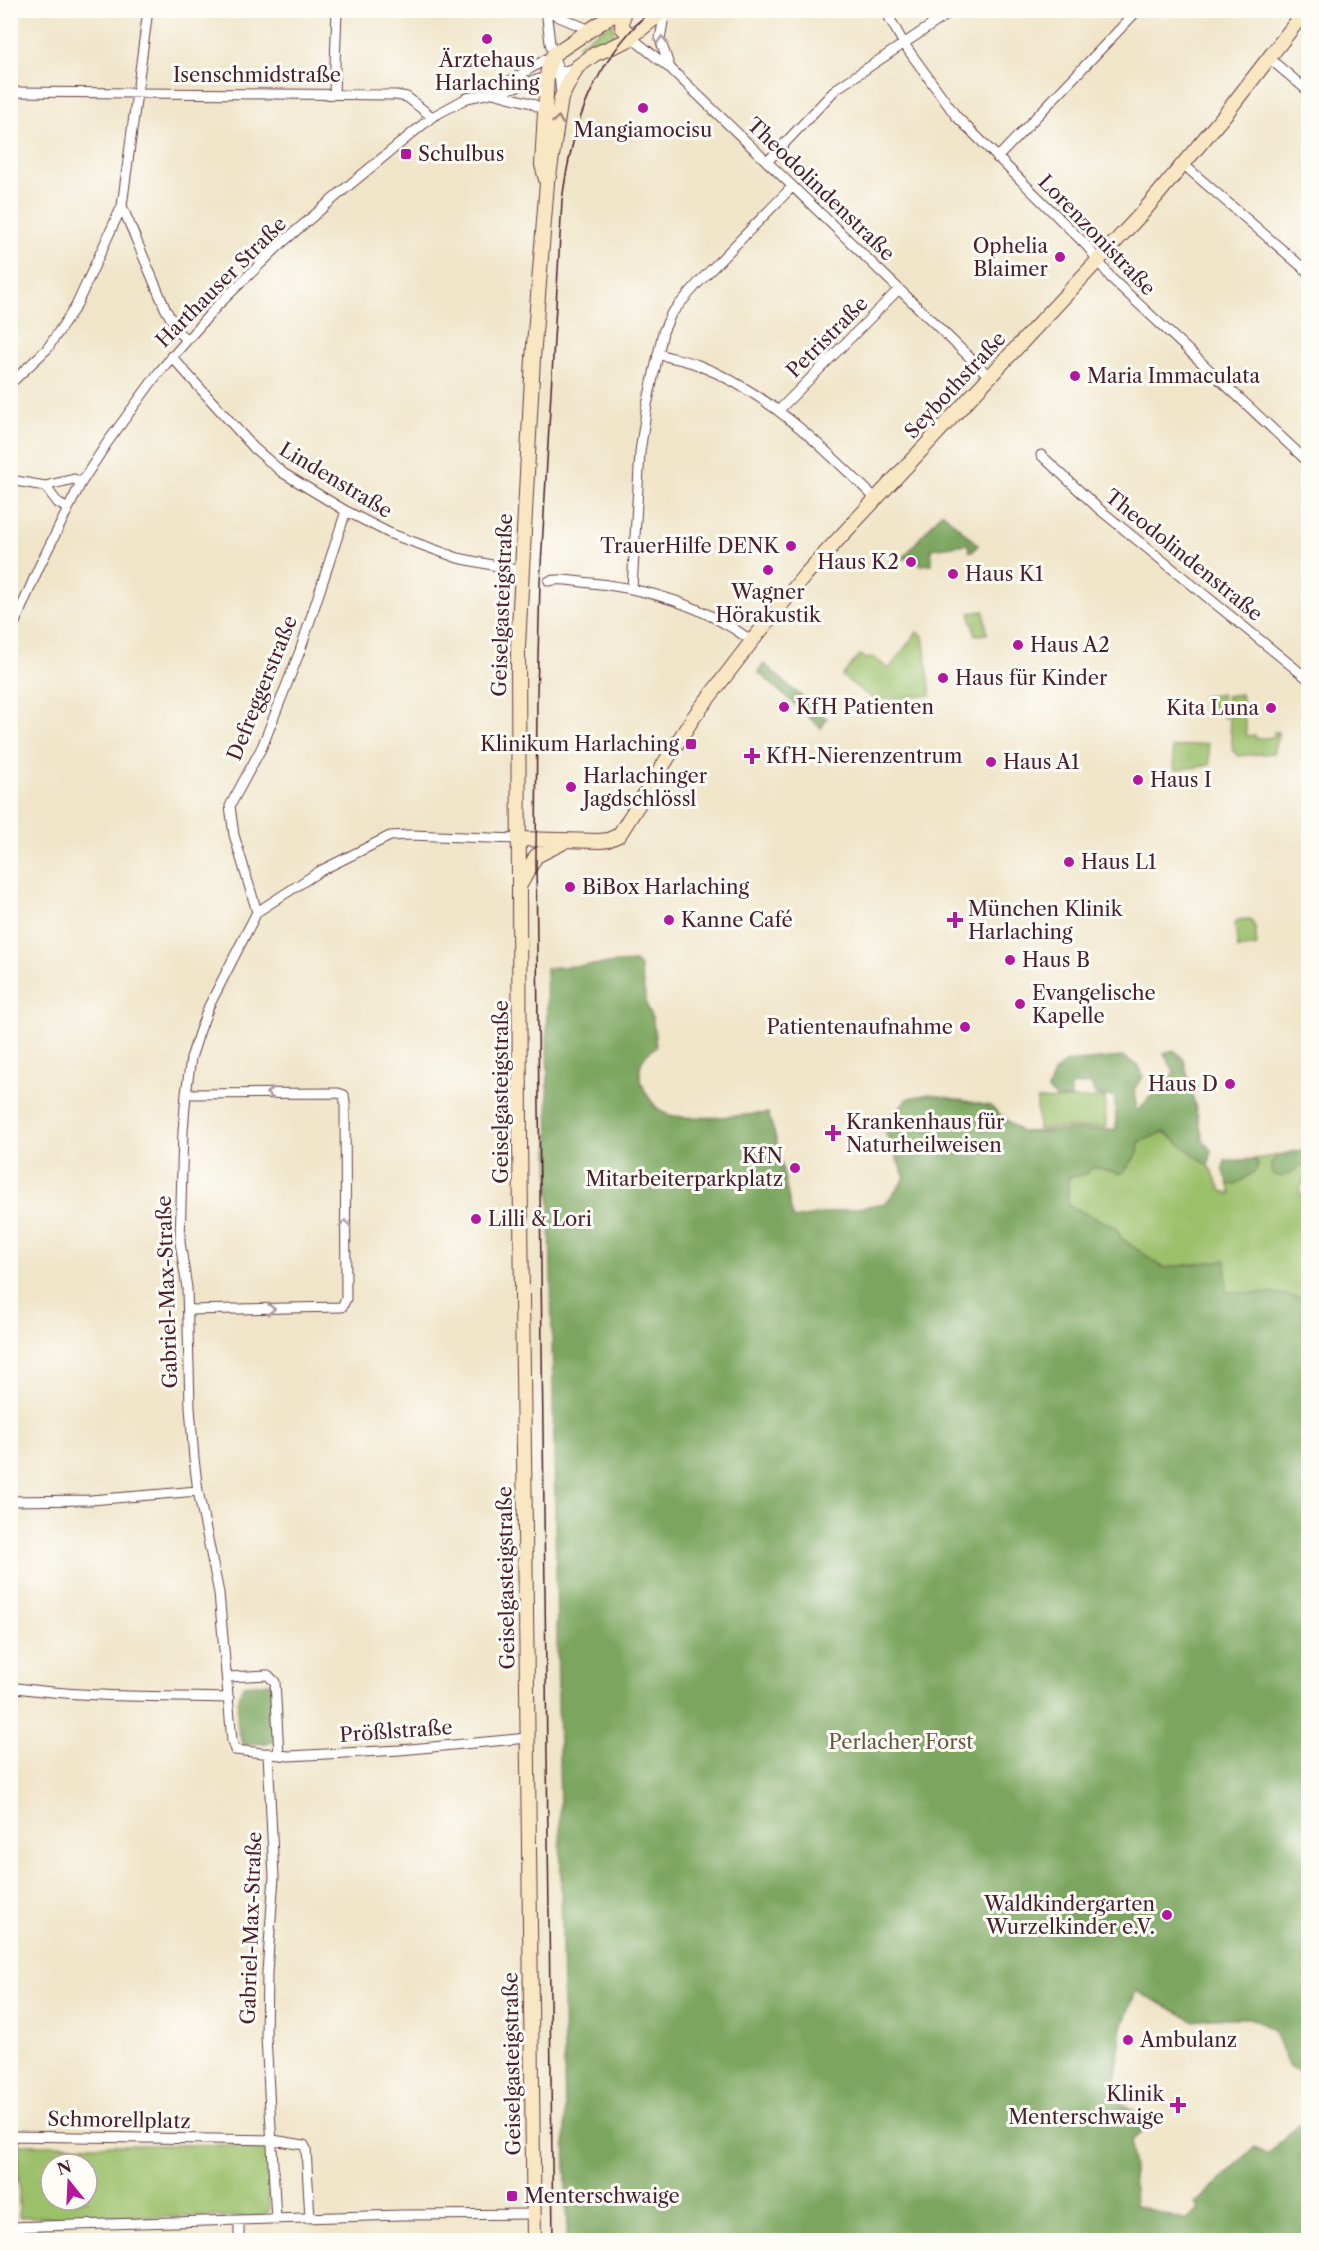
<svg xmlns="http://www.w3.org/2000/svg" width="1319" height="2251" viewBox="0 0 1319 2251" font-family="'Libre Caslon Text',serif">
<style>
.green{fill:#9bc06b;stroke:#72704b;stroke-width:1.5;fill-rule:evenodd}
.forest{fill:#7ca65f;stroke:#636245;stroke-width:1.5}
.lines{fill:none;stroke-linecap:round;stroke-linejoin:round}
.street-casing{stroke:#633d43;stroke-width:11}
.secondary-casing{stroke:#633d43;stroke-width:16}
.street{stroke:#fff;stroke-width:9}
.secondary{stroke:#f9e7c3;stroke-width:14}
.tram{stroke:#4a1f2b;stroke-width:1.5}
.oneway{stroke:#ae9aa0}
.oneway2{stroke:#a28377}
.poi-dot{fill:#b5179e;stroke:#fdfcf7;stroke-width:2}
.labels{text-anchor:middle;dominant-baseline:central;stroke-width:6;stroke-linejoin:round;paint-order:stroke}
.poi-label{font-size:20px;fill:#4a1f2b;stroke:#fdfcf7;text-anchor:start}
.street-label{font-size:20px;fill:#4a1f2b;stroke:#fdfcf7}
.park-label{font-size:20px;fill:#665741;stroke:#fdfcf7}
</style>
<rect width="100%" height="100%" fill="#fdfcf7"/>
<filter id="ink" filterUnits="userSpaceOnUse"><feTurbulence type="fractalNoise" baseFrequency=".0167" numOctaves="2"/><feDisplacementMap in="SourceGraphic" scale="12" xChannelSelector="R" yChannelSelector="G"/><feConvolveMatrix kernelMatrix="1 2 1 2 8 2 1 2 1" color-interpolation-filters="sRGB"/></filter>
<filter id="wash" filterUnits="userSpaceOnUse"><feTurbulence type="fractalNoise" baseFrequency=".008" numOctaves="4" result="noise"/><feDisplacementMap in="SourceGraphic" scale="24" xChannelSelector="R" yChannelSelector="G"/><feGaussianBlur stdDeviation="1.35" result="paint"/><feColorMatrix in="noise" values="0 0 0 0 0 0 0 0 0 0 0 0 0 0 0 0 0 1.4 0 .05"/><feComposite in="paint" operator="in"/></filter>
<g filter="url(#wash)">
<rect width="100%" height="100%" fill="#f0e5c9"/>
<!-- green -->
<path class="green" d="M614,21L613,27L615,38L583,51L578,45Z
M984,611L987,634L975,635L970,613Z
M917,632L923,636L931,695L874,700L842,676L860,655L866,659L873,657L889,669Z
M1221,694L1225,718L1202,697Z
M1241,694L1247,736L1255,735L1256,739L1274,737V732H1278V736L1273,753L1238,756L1233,751L1226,696Z
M1208,743L1210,765L1175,770L1172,748Z
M1250,919L1255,927L1257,946L1238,949L1235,924L1238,920Z
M1105,1098L1106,1127L1038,1129L1037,1100Z
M1164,1132L1209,1166L1222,1191L1232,1195L1228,1183L1235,1185L1255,1171L1258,1165L1255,1159L1279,1155L1275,1159L1273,1174L1281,1177L1308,1162C1308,1165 1309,1169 1308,1173C1305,1186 1292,1188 1308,1205V1299L1280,1294L1225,1293L1226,1260L1164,1268L1122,1239L1114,1226L1068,1206V1177L1084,1175L1093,1167L1139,1142Z
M19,2145H268L269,2211L259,2217H19ZM51,2164H87V2200H51Z"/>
<!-- forest -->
<path class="forest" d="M942,512L978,545L973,551H969L968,544L931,549L932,564L920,565L918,556L902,559Z
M764,664L827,719L821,728L758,672Z
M635,962L640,967L647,1007L653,1020L656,1047C643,1056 637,1064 641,1081C644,1091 653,1106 662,1112C680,1123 746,1115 768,1113L776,1139L793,1219L886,1203L905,1178L882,1124L909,1098L930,1094L990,1106L1021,1132L1116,1129L1115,1096H1096L1091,1084L1071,1086V1098L1058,1099L1048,1090L1054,1073L1066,1062L1123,1057L1138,1065L1143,1077L1134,1089L1137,1112L1152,1095L1161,1096L1174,1072L1164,1053L1174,1050L1184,1060L1203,1139L1211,1151L1209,1166L1164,1132L1139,1142L1138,1153L1122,1174L1093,1167L1084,1175L1068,1177V1206L1114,1226L1122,1239L1164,1268L1226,1260V1292L1280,1294L1308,1299V2076L1288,2066L1273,2029L1250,2018H1212L1193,2020L1136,1991L1122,2027L1113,2100L1155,2121L1131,2141L1135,2205L1186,2221L1199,2210L1195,2204L1254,2148L1267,2154L1308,2117V2240H567L546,968Z
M1308,1149V1162C1295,1165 1285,1186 1271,1171C1268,1152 1295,1152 1308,1149Z
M1255,1159L1258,1165L1255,1171L1235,1185L1228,1183L1223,1168L1225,1161Z
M272,1683L275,1742L244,1745C234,1728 236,1703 243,1685Z"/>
</g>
<g filter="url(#ink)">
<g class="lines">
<!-- street casing -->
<g class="street-casing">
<path id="street" d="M148,10L122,206L165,308L179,333L186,339
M546,10L550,43L559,73L561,95
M550,10L557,16L590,30
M885,10L904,44L956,116L1087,246L1111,278L1308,462
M665,11L660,39L670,68L990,377
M632,38L668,67
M1270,59L1308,91
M498,88L553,55
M10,92L396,95L407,97L432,117
M334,93L337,10
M493,93L531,103L546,111
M997,158L1138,10
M767,162L836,89L954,10
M1184,165L1308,272
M658,354C671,358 685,360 698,365C768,392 823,447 876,499
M171,356L254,448L283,473L346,511L391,534L458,558L521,571
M10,384L47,349L76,306L122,206
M779,410L899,289
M1041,455L1099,509L1308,679
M10,480L45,486L74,479L81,483
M45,486L58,503L68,509
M549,581C559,578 572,581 582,582C643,587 702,604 752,641
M632,588L640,452L647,405L663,332L671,314L699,282L792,187
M10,634L39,567L81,483L107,443L159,372L217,306L283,242L347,187L432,117L467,98L509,89L577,67
M518,839L410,835L390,836L320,871L257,912L209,1006L199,1033L191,1058L186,1094L183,1131L180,1242L187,1288L190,1407L194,1459L198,1491L219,1593L232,1741L235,1750L289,1756L400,1750L528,1738
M257,912L234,835L230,806L262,747L300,651L346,511
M186,1094L338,1093L344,1095L345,1102L346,1299L342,1307L188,1310
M10,1501L91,1500L198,1491
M228,1677L268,1675L275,1682L279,1754
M10,1687C83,1698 156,1696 229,1698
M268,1753L274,1877L267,1972L266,2036L276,2220
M10,2136L273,2140L304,2145L306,2149L310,2218
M10,2183L11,2136
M239,2221V2240
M10,2227L401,2215L534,2214"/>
</g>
<!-- secondary casing -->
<g class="secondary-casing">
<path id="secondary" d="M623,10L622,27L632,38
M549,176L561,98L577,67L595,54L626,41L665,10
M518,839L600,841L608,840L619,835L693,718L752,641L805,575L1143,212L1227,112L1306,10
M519,887L536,856L562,843
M534,2240L520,1138L518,647L533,358L547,183L542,165L547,76L549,64L554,54L620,10"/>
</g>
<!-- street -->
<use href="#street" class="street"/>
<!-- secondary -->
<use href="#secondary" class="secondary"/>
<!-- tram -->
<path class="tram" d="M553,2240L536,863L537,694L540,583L562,201C572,124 593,64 651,10"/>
</g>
<!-- one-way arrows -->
<defs><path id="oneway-chevron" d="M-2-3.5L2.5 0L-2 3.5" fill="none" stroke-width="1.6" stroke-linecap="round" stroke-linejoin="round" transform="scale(1.5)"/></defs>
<g class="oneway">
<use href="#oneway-chevron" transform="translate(662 40) rotate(-94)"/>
<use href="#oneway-chevron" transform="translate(270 1093) rotate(180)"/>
<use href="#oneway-chevron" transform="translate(345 1224) rotate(-91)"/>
<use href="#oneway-chevron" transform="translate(271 1309) rotate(-1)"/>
</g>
<use class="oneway2" href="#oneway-chevron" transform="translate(558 120) rotate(-81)"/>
</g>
<!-- markers -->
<g class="poi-dot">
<circle cx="487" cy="39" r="6"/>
<circle cx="643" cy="108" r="6"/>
<rect x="400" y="148" width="12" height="12" rx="3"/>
<circle cx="1060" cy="257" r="6"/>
<circle cx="1075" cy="376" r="6"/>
<circle cx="791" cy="546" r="6"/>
<circle cx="911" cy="562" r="6"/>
<circle cx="768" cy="570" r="6"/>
<circle cx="953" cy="574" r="6"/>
<circle cx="1018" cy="645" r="6"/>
<circle cx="943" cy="678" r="6"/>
<circle cx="784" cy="707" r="6"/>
<circle cx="1271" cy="708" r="6"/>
<rect x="685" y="738" width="12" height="12" rx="3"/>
<path d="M749 747h6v6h6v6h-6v6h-6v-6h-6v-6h6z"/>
<circle cx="991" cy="762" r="6"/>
<circle cx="1138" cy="780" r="6"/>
<circle cx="571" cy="787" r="6"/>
<circle cx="1069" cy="862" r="6"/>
<circle cx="570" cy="887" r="6"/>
<circle cx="669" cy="920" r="6"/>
<path d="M952 911h6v6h6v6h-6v6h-6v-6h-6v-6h6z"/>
<circle cx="1010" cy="960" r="6"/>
<circle cx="1020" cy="1004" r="6"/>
<circle cx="965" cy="1027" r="6"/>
<circle cx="1230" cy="1084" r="6"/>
<path d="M830 1124h6v6h6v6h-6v6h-6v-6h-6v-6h6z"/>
<circle cx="795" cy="1168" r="6"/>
<circle cx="476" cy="1219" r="6"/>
<circle cx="1167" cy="1915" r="6"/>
<circle cx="1128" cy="2040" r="6"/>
<path d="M1175 2096h6v6h6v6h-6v6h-6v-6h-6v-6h6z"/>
<rect x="506" y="2190" width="12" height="12" rx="3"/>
</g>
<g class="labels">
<!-- poi labels -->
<g class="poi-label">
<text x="487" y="60" text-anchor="middle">Ärztehaus<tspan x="487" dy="23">Harlaching</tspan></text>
<text x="643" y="130" text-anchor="middle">Mangiamocisu</text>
<text x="418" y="154">Schulbus</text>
<text x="1048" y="246" text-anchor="end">Ophelia<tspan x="1048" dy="23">Blaimer</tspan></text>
<text x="1087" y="376">Maria Immaculata</text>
<text x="779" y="546" text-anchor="end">TrauerHilfe DENK</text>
<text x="899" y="562" text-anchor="end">Haus K2</text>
<text x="965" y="574">Haus K1</text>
<text x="768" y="592" text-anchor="middle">Wagner<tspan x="768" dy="23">Hörakustik</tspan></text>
<text x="1030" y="645">Haus A2</text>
<text x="955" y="678">Haus für Kinder</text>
<text x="796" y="707">KfH Patienten</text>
<text x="1259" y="708" text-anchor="end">Kita Luna</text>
<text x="679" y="744" text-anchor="end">Klinikum Harlaching</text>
<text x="766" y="756">KfH-Nierenzentrum</text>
<text x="1003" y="762">Haus A1</text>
<text x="583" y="776">Harlachinger<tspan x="583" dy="23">Jagdschlössl</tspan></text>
<text x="1150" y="780">Haus I</text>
<text x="1081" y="862">Haus L1</text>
<text x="582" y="887">BiBox Harlaching</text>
<text x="968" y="909">München Klinik<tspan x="968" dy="23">Harlaching</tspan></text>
<text x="681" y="920">Kanne Café</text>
<text x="1022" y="960">Haus B</text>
<text x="1032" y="993">Evangelische<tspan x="1032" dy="23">Kapelle</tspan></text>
<text x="953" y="1027" text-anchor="end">Patientenaufnahme</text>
<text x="1218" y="1084" text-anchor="end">Haus D</text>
<text x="846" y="1122">Krankenhaus für<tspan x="846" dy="23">Naturheilweisen</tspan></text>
<text x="783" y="1156" text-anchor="end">KfN<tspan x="783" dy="23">Mitarbeiterparkplatz</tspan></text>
<text x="488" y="1219">Lilli &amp; Lori</text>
<text x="1155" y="1904" text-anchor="end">Waldkindergarten<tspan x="1155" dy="23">Wurzelkinder e.V.</tspan></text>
<text x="1140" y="2040">Ambulanz</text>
<text x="1164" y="2094" text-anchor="end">Klinik<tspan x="1164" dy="23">Menterschwaige</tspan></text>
<text x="524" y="2196">Menterschwaige</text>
</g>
<!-- street labels -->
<g class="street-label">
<text x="257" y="75">Isenschmidstraße</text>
<text transform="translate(821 189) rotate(44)">Theodolindenstraße</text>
<text transform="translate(1097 235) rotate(46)">Lorenzonistraße</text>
<text transform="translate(221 282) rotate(-45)">Harthauser Straße</text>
<text transform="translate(827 337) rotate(-45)">Petristraße</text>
<text transform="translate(955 385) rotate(-47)">Seybothstraße</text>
<text transform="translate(336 480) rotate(31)">Lindenstraße</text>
<text transform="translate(1184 555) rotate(39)">Theodolindenstraße</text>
<text transform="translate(502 605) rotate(-88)">Geiselgasteigstraße</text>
<text transform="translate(262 688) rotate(-68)">Defreggerstraße</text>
<text transform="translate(501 1092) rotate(-90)">Geiselgasteigstraße</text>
<text transform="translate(167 1292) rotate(-92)">Gabriel-Max-Straße</text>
<text transform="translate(506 1578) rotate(-91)">Geiselgasteigstraße</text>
<text transform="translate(396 1731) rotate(-4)">Prößlstraße</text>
<text transform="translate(251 1928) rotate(-88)">Gabriel-Max-Straße</text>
<text transform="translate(512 2064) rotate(-91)">Geiselgasteigstraße</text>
<text transform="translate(119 2120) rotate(1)">Schmorellplatz</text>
</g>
<!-- park labels -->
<g class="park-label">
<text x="901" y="1742">Perlacher Forst</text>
</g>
</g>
<!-- margin -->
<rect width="1319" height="2251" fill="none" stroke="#fdfcf7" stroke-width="36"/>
<!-- north arrow -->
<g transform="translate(69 2182) rotate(342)"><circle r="28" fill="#fdfcf7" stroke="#b5a4a5" stroke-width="1.5"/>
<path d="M0-4.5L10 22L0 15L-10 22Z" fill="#b5179e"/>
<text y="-9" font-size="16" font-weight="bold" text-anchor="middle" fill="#4a1f2b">N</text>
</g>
</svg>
